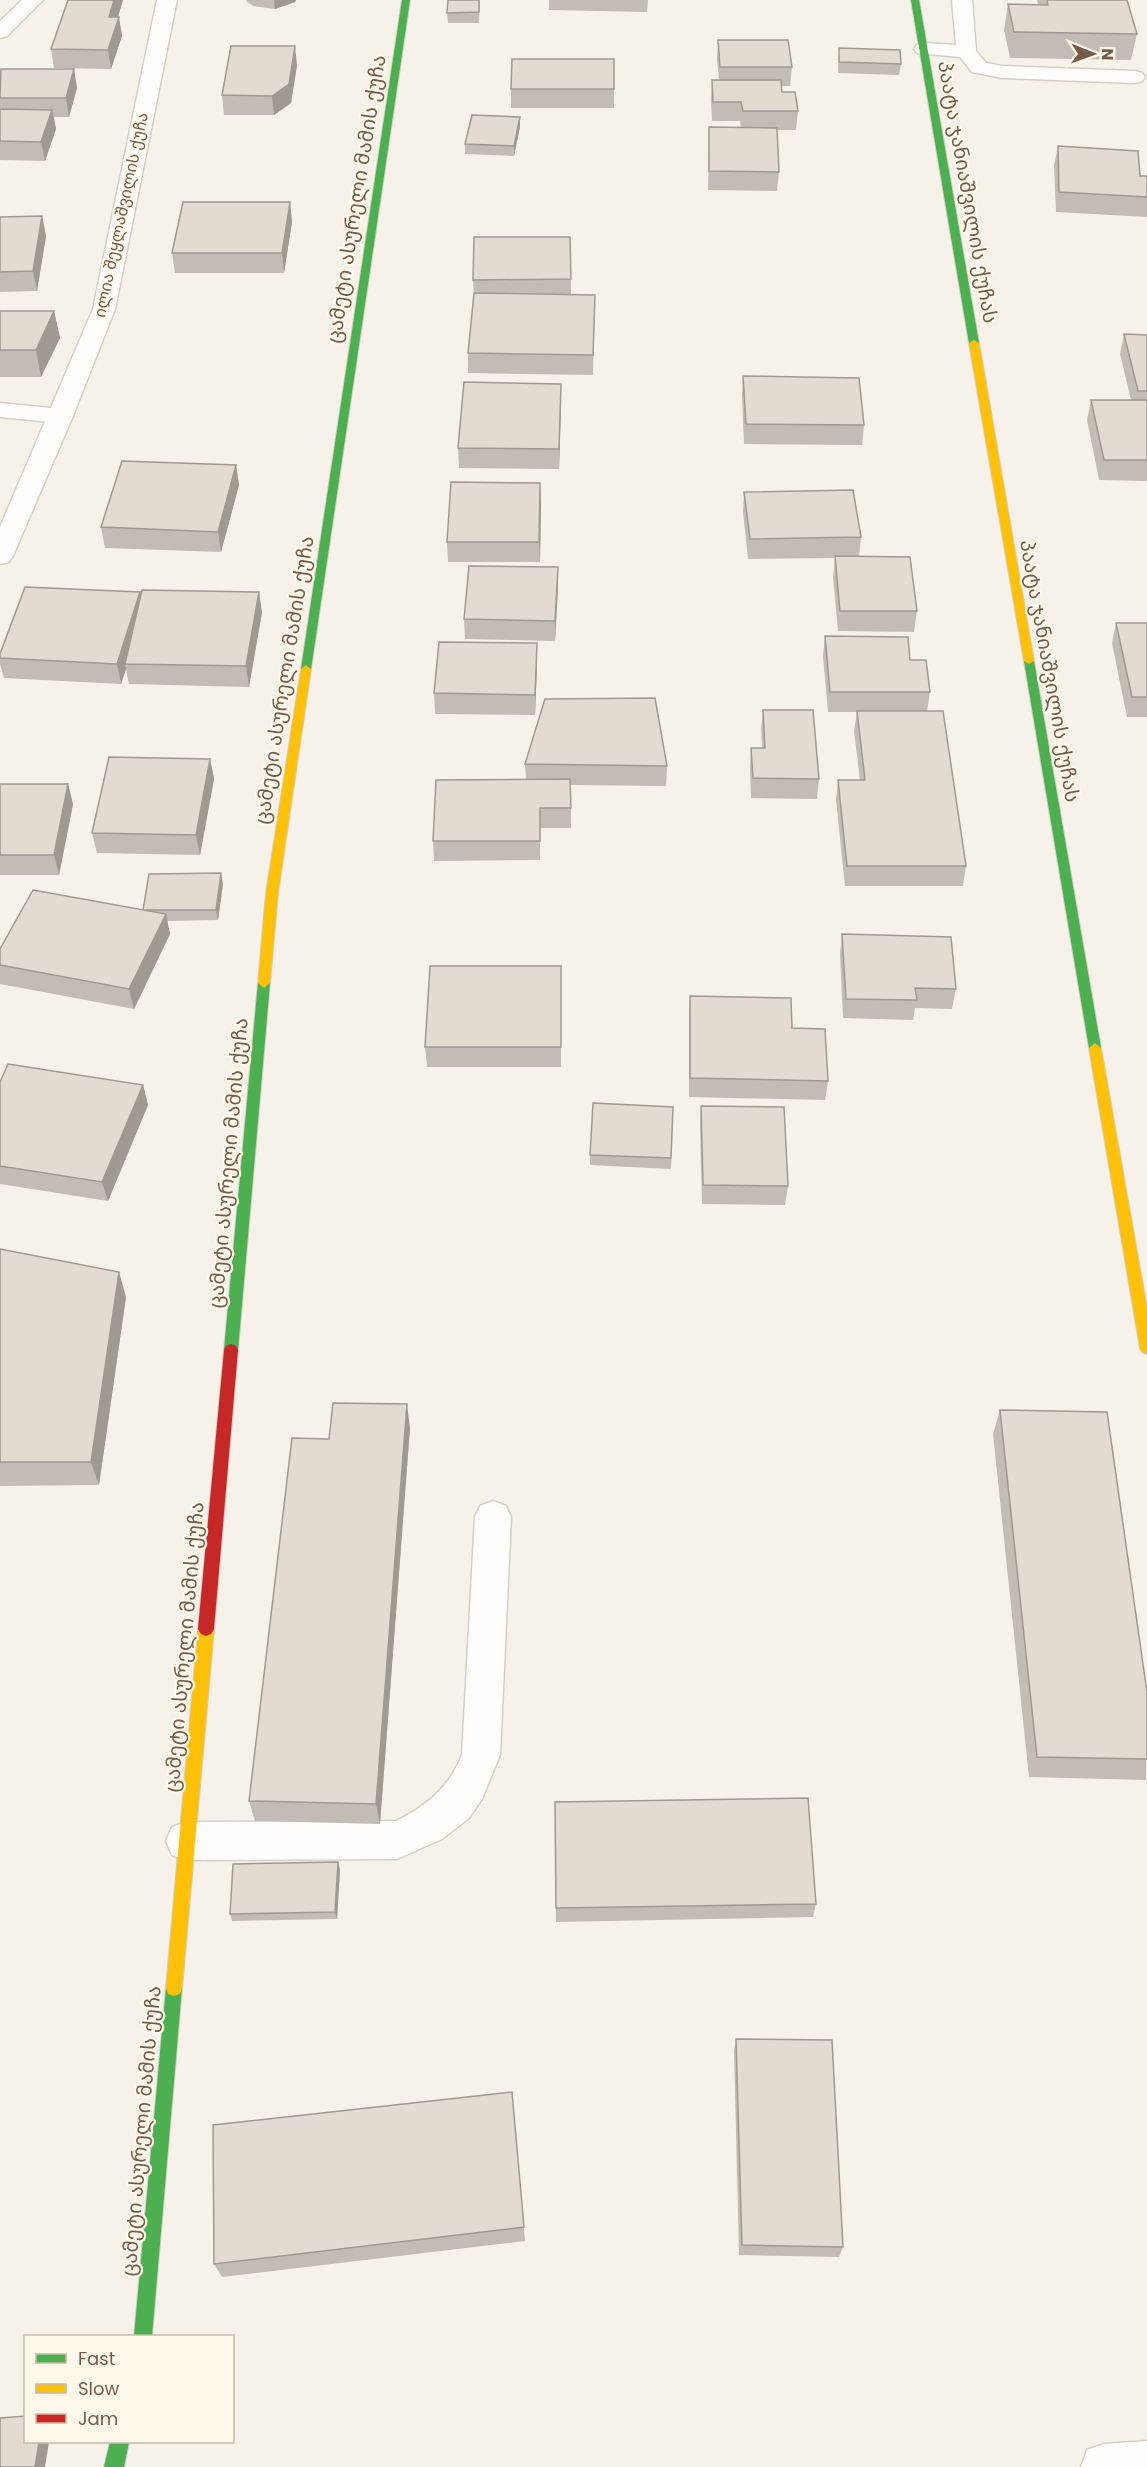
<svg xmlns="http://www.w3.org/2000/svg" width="1147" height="2467" viewBox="0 0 1147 2467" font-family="Poppins,'Noto Sans Georgian',sans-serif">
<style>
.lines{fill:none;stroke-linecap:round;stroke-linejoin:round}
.lane-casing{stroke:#d6cfc8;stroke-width:3}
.street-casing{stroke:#d6cfc8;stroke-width:3}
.fast-casing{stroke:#d4cec5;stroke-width:2}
.slow-casing{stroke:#d4cec5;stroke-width:2}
.jam-casing{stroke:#d4cec5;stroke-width:2}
.lane{fill:#fefdfc;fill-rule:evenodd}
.street{fill:#fefdfc;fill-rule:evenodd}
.fast{fill:#4caf50;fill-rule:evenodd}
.slow{fill:#ffc107;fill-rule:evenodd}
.jam{fill:#c62828;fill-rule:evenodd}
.wall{fill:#c3bcb4}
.shaded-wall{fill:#9f9992}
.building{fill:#e3dbd1;stroke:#9f9992;stroke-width:1.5}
.labels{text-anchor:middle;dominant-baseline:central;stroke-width:4.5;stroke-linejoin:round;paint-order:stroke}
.far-street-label{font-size:16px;fill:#755b4a;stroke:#fff8eb}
.street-label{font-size:20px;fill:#755b4a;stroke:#fff8eb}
</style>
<rect width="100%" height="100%" fill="#f6f2ea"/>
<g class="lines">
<!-- lane casing -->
<g class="lane-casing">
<path id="lane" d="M952,0H972L976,51L986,63L1002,66L1135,71L1142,73L1145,77L1142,81L1135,83L1002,78L972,72L960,57L917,53L914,49L917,45L924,43L956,45Z
M0,403L61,409L69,411L73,416L69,421L61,423L0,417Z
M493,1501L506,1506L511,1517L500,1755L482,1799L469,1818L442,1839L397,1859L186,1860L172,1855L166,1841L172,1827L186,1822L396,1821C427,1806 449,1787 462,1755L475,1517L480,1506Z"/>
</g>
<!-- street casing -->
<g class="street-casing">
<path id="street" d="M22,0H43L7,36L0,38V21Z
M157,0H177L115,309L73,416L13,556L9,562L0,564V527L93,309Z
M1147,2441V2467H1081L1087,2450L1104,2444Z"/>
</g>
<!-- fast casing -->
<g class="fast-casing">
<path id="fast" d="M402,0H410L311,669L306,673L301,669Z
M911,0H919L979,343L974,346L969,343Z
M1029,658L1034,661L1101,1048L1095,1053L1089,1048L1024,661Z
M264,978L270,983L238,1350L236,1354L231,1356L226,1354L224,1350L258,983Z
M174,1980L180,1982L182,1988L152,2336H134L166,1988L168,1982Z
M110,2442H129L124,2467H104Z"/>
</g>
<!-- slow casing -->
<g class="slow-casing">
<path id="slow" d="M974,340L979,343L1034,661L1029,664L1024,661L969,343Z
M306,665L311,669L278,893L270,983L264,988L258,983L266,893L301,669Z
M1095,1043L1101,1048L1147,1308V1354L1142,1352L1140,1348L1089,1048Z
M206,1622L211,1624L214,1629L182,1988L180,1994L174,1996L168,1994L166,1988L198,1629L201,1624Z"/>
</g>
<!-- jam casing -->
<g class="jam-casing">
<path id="jam" d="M231,1344L236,1346L238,1350L214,1629L211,1634L206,1636L201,1634L198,1629L224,1350L226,1346Z"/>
</g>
<!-- lane -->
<use href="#lane" class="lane"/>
<!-- street -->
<use href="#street" class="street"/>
<!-- fast -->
<use href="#fast" class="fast"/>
<!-- slow -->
<use href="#slow" class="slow"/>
<!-- jam -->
<use href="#jam" class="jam"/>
</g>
<!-- wall -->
<path class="wall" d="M123,0L118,17L122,36L111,69L54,68L51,49Z
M246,0H296L295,2L275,9L253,6L247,2Z
M480,0L479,23H448L447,13Z
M549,0H648L647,12L549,10Z
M1037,0H1127L1137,34L1131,60L1010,58L1004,30L1008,4L1038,5Z
M718,40L792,67L790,86H782V92L798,111L796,130H777L779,172L777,191L708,190L709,127L741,128L740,121H712L711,99L712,80H719L717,59Z
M839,48L901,64L899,75L838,73Z
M614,59V108H511V89Z
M297,65L291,103L274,115H224L222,95Z
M0,71L77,88L69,117H54L56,129L45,161L0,160Z
M520,127L514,156L465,154V144Z
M1058,146L1140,176H1147V217L1056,212L1054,165Z
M290,202L292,222L284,273H175L172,253Z
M42,216L46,236L37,291L0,292V217Z
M570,237L571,295H595L593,375L468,373V353L474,297L473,280Z
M0,311H54L60,338L41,377H0Z
M1124,334L1147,335V481L1099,480L1087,420L1091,400H1131L1120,354Z
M743,376L864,425L862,445L744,444L742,396Z
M561,404L559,469L459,468L458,448Z
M236,465L239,485L221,552L105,548L101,527Z
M744,492L861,537L859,557L917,611L914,632L838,631L833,577L835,558L748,559L743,512Z
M541,503L540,562H448L447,542Z
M558,567V588L555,641L465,639L464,619Z
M140,592V596L262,612L249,687L129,684L126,669L121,684L4,678L0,664V654Z
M1116,623H1147V717H1127L1112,643Z
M825,636L910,660L930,692L927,711L966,866L963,886H845L836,800L838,780H860L854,731L857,712H828L823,656Z
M537,643V663L535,715L435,714L434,693Z
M763,710L819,779L817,799L751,798L750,768L751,748H762L761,730Z
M210,759L214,779L200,855L97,853L92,833Z
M525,764L667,766L666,786L571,785V828H540V860L434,861L433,841L526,780Z
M0,784H68L73,804L59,875H0Z
M223,884L218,920L167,921L170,934L134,1009L0,984V949L143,910Z
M842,934L956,989L952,1009L915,1008L913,1020L843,1018L840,954Z
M561,966V1067H427L425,1047Z
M690,996L792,1028L828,1081L825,1100L689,1097V1015Z
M0,1082L143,1085L148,1105L108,1201L0,1184Z
M701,1106L788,1186L785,1205L702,1204L700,1125Z
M673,1107L671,1169L590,1165V1155Z
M0,1249L126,1297L99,1485L0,1486Z
M1000,1410L1147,1692L1146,1780L1029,1777L993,1434Z
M410,1428L380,1824L255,1821L249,1801L329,1439Z
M555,1802L816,1904L813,1917L556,1922Z
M338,1862L340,1870L337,1919L232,1921L230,1914Z
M736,2039L843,2247L839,2257L739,2255L734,2051Z
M512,2092L525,2241L222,2277L214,2264Z"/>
<!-- shaded-wall -->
<path class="shaded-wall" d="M114,0H123L112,36L109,17Z
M274,0H296L295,2L275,9Z
M119,17L122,36L111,69L108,50Z
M295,46L297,65L291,103L274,115L272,96Z
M74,69L77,88L69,117L66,98Z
M52,110L56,129L45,161L41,142Z
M520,117V127L514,156V146Z
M290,202L292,222L284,273L282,253Z
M42,216L46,236L37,291L33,271Z
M54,311L60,338L41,377L36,350Z
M561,384V404L559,469V449Z
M236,465L239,485L221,552L218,532Z
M540,483L541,503L540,562L539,542Z
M558,567V588L555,641V621Z
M140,592L144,613L125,664L126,669L121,684L117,664Z
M259,592L262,612L249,687L246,666Z
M537,643V663L535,715V695Z
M210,759L214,779L200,855L196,835Z
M68,784L73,804L59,875L54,855Z
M221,873L223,884L218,920L216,910Z
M166,914L170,934L134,1009L129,989Z
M143,1085L148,1105L108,1201L102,1182Z
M119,1272L126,1297L99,1485L91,1462Z
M407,1404L410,1428L380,1824L376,1804Z
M338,1862L340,1870L337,1919L335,1912Z
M39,2442H49L45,2467H35Z"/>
<!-- building -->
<path class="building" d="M68,0H114L109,17H119L108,50L51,49Z
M448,0H479V12L447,13Z
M1047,0H1127L1137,34L1014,32L1008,4L1048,5Z
M718,40H788L792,67H720Z
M231,46H295L289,84L272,96L222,95Z
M839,48L900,50L901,64L839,62Z
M512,59H614V89H511Z
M1,69H74L66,98H0Z
M712,80H781L782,92H795L798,111H743L741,102H713Z
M0,109L52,110L41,142L0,141Z
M472,115L520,117L514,146L465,144Z
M709,127L777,128L779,172L709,171Z
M1058,146L1138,151L1140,176H1147V197L1059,192Z
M183,202H290L282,253H172Z
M42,216L33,271L0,272V217Z
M474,237H570L571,279L473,280Z
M474,293L595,295L593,355L468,353Z
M0,311H54L36,350H0Z
M1124,334L1147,335V391H1138Z
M743,376L859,378L864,425L746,424Z
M464,382L561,384L559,449L458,448Z
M1091,400H1147V460H1104Z
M122,461L236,465L218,532L101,527Z
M451,482L540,483L539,542H447Z
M853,490L861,537L750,539L744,492Z
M835,556L910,557L917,611H840Z
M469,566L558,567L555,621L464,619Z
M25,587L140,592L117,664L0,658V654Z
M142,590L259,592L246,666L125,664Z
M1116,623H1147V697H1132Z
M825,636L908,637L910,660H926L930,692H830Z
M439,642L537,643L535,695L434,693Z
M655,698L667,766L525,764L545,699Z
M763,710H813L819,779L753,778L751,748H765Z
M857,711H943L966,866H847L838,780H865Z
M109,757L210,759L196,835L92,833Z
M570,779L571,808H540V841H433L436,780Z
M0,784H68L54,855H0Z
M221,873L216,910H143L149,874Z
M33,890L166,914L129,989L0,965V949Z
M842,934L951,937L956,989L915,988L917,1000L846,999Z
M430,966H561V1047H425Z
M690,996L791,998L792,1028L825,1029L828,1081L690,1078Z
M8,1064L143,1085L102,1182L0,1166V1082Z
M593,1103L673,1107L671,1158L590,1155Z
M701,1106L784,1107L788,1186L703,1185Z
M0,1249L119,1272L91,1462H0Z
M333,1403L407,1404L376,1804L249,1801L292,1438L329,1439Z
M1000,1410L1107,1412L1147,1692V1759L1037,1757Z
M808,1798L816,1904L556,1908L555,1802Z
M338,1862L335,1912L230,1914L233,1864Z
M736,2039L832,2040L843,2247L742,2245Z
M512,2092L524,2227L214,2264L213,2125Z
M26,2416V2442H39L35,2467H0V2418Z"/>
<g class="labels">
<!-- far-street labels -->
<g class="far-street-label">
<text transform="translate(121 215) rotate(-78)">ილია შეყლაშვილის ქუჩა</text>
</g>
<!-- street labels -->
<g class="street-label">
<text transform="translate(968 192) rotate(80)">პაატა ჯანიაშვილის ქუჩას</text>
<text transform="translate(356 199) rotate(-81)">ცამეტი ასურელი მამის ქუჩა</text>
<text transform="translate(1050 671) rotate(80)">პაატა ჯანიაშვილის ქუჩას</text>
<text transform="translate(284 680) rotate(-81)">ცამეტი ასურელი მამის ქუჩა</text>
<text transform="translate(228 1163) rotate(-85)">ცამეტი ასურელი მამის ქუჩა</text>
<text transform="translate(184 1647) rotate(-85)">ცამეტი ასურელი მამის ქუჩა</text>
<text transform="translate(141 2131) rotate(-85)">ცამეტი ასურელი მამის ქუჩა</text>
</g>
</g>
<!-- legend -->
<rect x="24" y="2335" width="210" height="108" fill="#fff8eb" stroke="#c8b9ab" stroke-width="1.5"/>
<rect x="36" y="2354" width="30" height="9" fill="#4caf50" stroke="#c8b9ab" stroke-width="1.5"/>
<text x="78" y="2365" font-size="18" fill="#755b4a">Fast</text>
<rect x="36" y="2384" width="30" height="9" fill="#ffc107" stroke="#c8b9ab" stroke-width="1.5"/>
<text x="78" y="2395" font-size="18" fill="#755b4a">Slow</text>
<rect x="36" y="2414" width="30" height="9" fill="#c62828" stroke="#c8b9ab" stroke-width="1.5"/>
<text x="78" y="2425" font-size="18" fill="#755b4a">Jam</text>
<!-- north arrow -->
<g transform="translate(1093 54) rotate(91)" stroke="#fff8eb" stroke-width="4.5" paint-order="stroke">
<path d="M0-4.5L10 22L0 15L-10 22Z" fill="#755b4a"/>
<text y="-9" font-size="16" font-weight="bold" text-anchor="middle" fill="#755b4a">N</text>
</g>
</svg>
